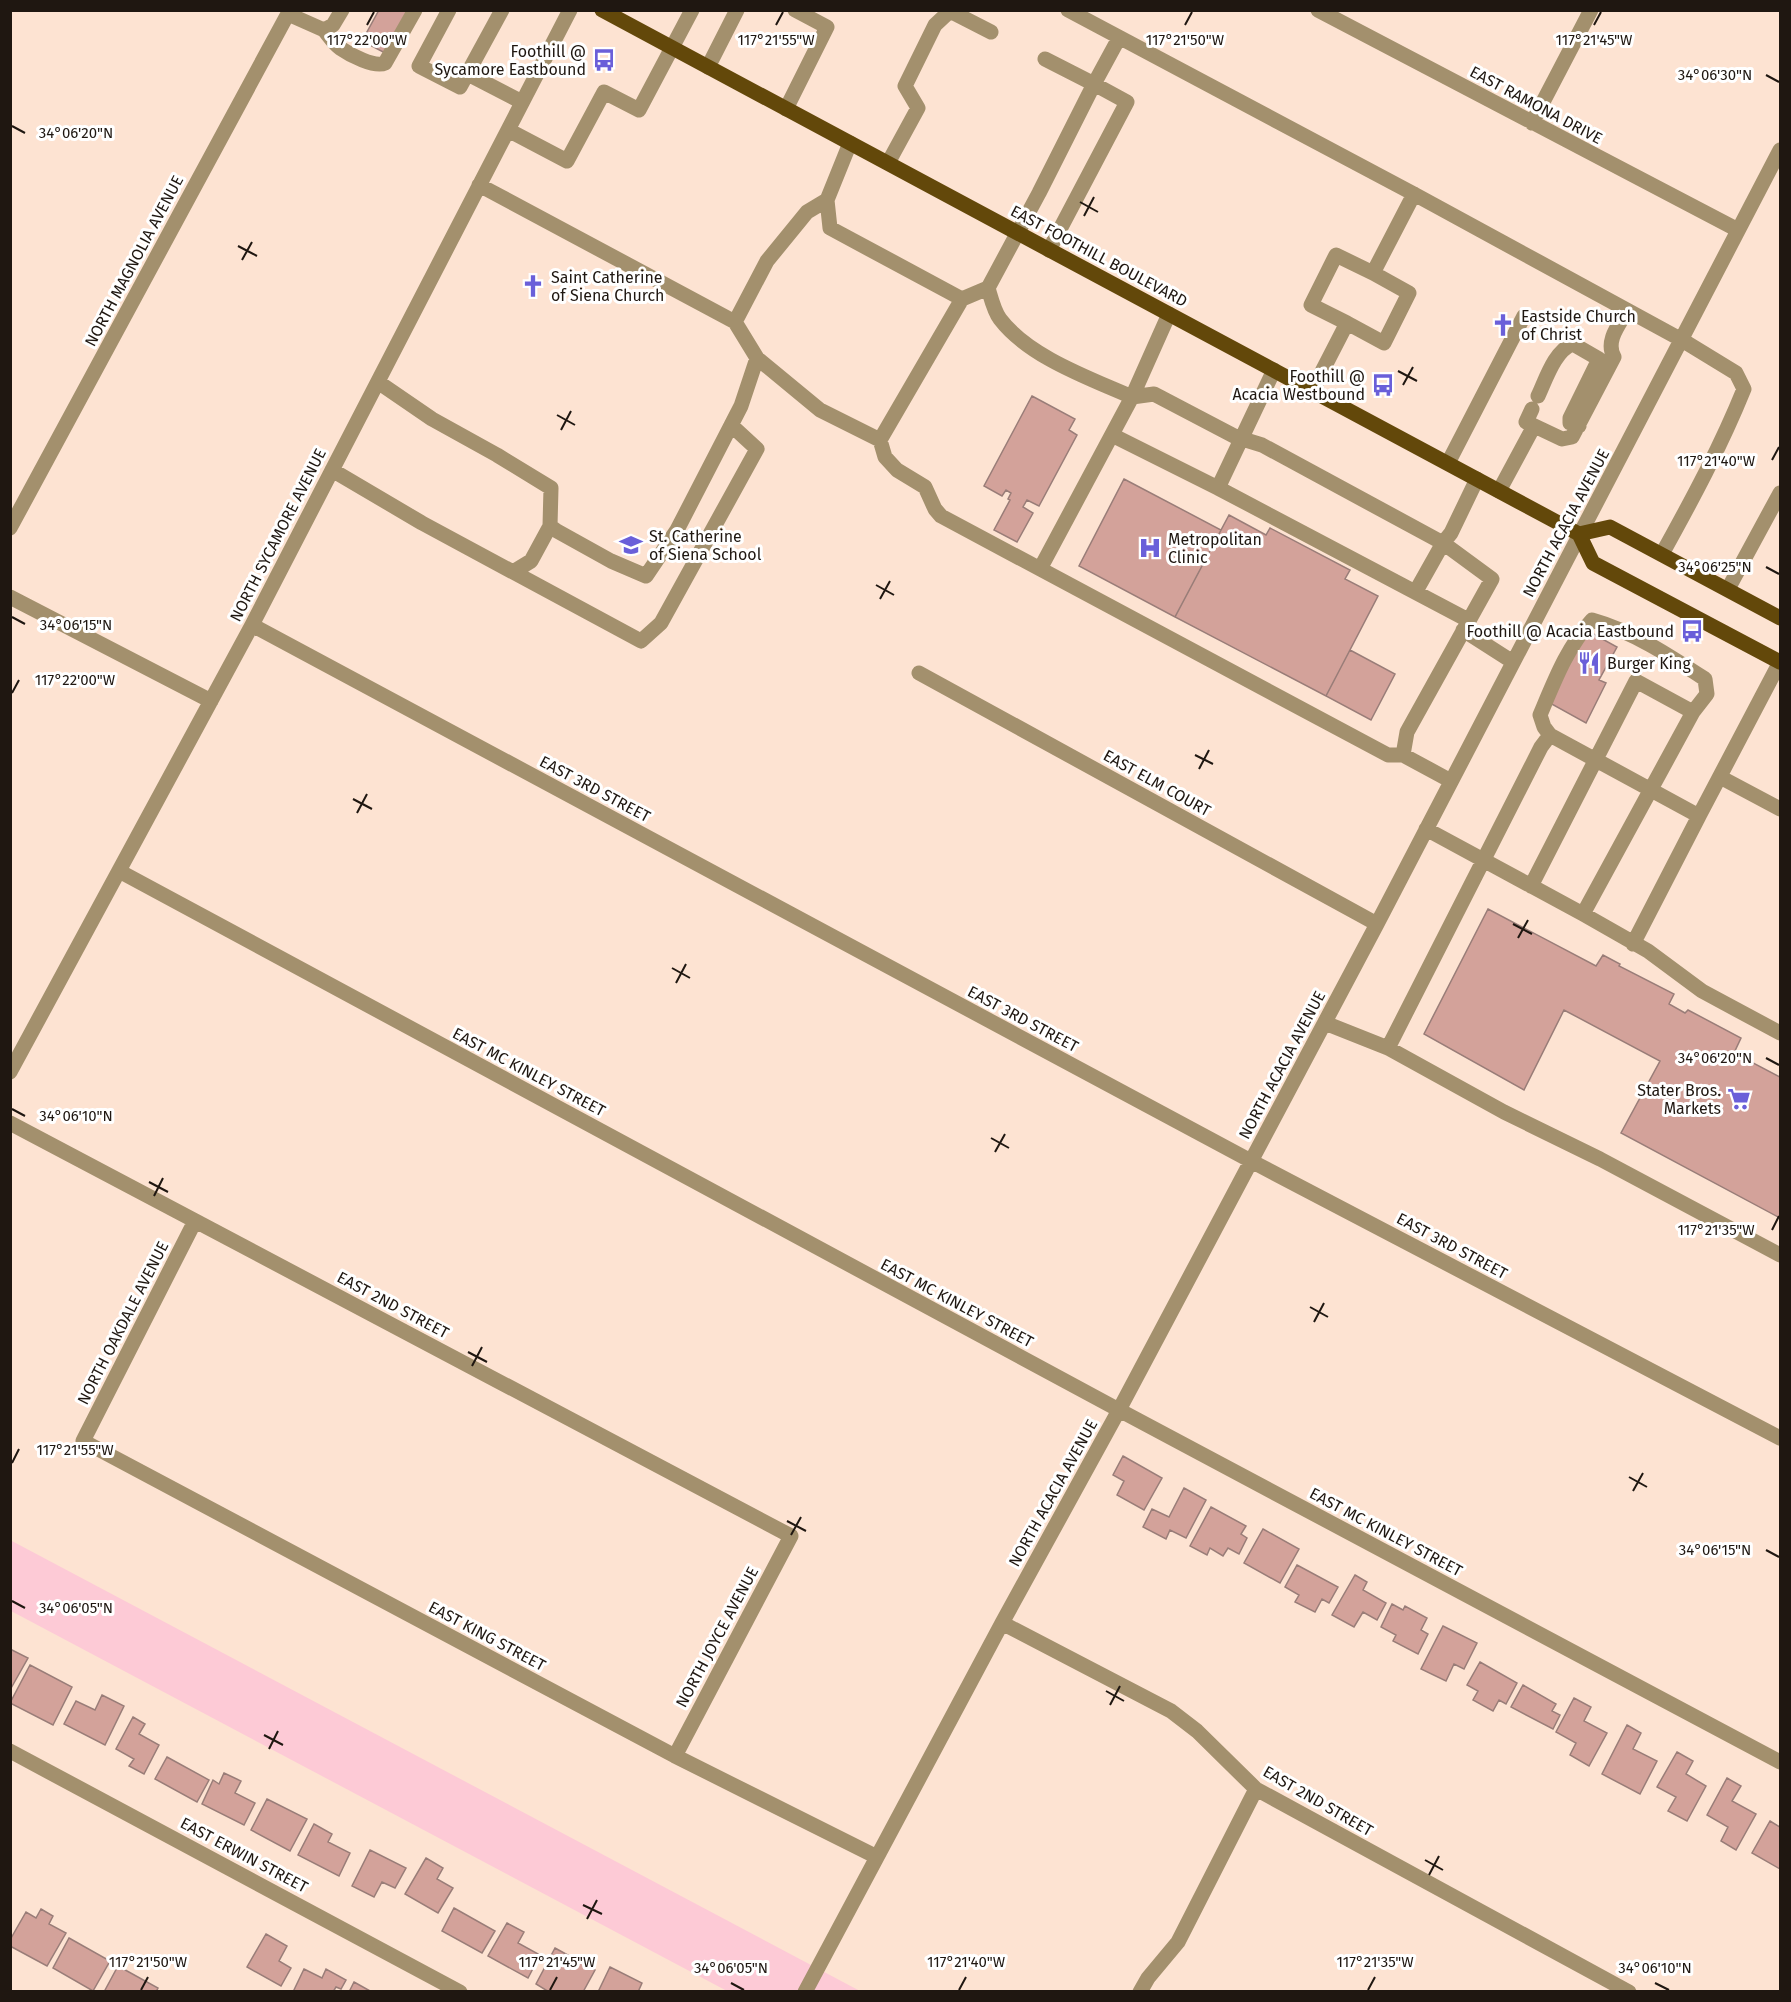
<svg xmlns="http://www.w3.org/2000/svg" width="1791" height="2002" viewBox="0 0 1791 2002" font-family="'Fira Sans',sans-serif">
<style>
.green{fill:#fdcad6}
.building{fill:#d3a29a;stroke:#997d78;stroke-width:1.5}
.lines{fill:none;stroke-linecap:round;stroke-linejoin:round}
.minor{stroke:#a3906d;stroke-width:15}
.major{stroke:#63480a;stroke-width:15}
.ticks{fill:none;stroke:#1f1711;stroke-width:2}
.labels{text-anchor:middle;dominant-baseline:central;stroke-width:6;stroke-linejoin:round;paint-order:stroke}
.poi-label{font-size:16px;fill:#1f1711;stroke:#fff;text-anchor:start}
.street-label{font-size:16px;fill:#1f1711;stroke:#fff}
.ticks-label{font-size:15px;text-anchor:middle;fill:#1f1711;stroke:#fff;stroke-width:6;stroke-linejoin:round;paint-order:stroke}
</style>
<rect width="100%" height="100%" fill="#fde3d2"/>
<!-- green -->
<path class="green" d="M10,1540L860,1991H727L11,1611Z"/>
<!-- building -->
<path class="building" d="M379,10H410L387,54L362,41Z
M1032,396L1075,419L1069,430L1077,435L1039,506L1027,500L1023,507L1033,513L1017,542L994,530L1010,500L1008,499L1011,493L1006,490L1002,496L984,486Z
M1124,479L1221,530L1175,617L1079,566Z
M1229,515L1266,535L1270,528L1350,570L1345,579L1378,596L1326,696L1175,617Z
M1586,630L1617,647L1599,680L1606,683L1586,723L1548,702Z
M1350,650L1395,674L1371,720L1326,696Z
M1488,909L1596,966L1603,955L1620,964L1619,966L1674,994L1669,1004L1685,1013L1688,1010L1741,1038L1734,1053L1780,1077V1218L1621,1133L1660,1061L1564,1010L1524,1090L1424,1034Z
M1123,1456L1162,1478L1144,1510L1117,1495L1124,1481L1113,1475Z
M1184,1488L1206,1500L1186,1538L1170,1530L1166,1539L1143,1527L1152,1509L1169,1517Z
M1211,1507L1246,1526L1241,1534L1247,1538L1239,1554L1228,1548L1223,1556L1210,1548L1207,1555L1190,1546Z
M1263,1529L1299,1549L1280,1583L1244,1563Z
M1297,1565L1338,1587L1329,1603L1322,1599L1315,1612L1295,1602L1299,1595L1285,1587Z
M1355,1575L1367,1582L1363,1590L1386,1603L1377,1620L1363,1612L1354,1627L1332,1615Z
M1392,1604L1403,1610L1405,1606L1427,1618L1421,1630L1428,1634L1418,1654L1393,1641L1396,1635L1381,1627Z
M1443,1626L1477,1643L1464,1669L1454,1664L1446,1681L1421,1669Z
M10,1649L28,1658L10,1690Z
M1480,1662L1517,1683L1506,1704L1499,1700L1493,1711L1473,1700L1478,1691L1467,1685Z
M30,1665L72,1687L53,1725L10,1703Z
M1523,1685L1556,1704L1552,1711L1560,1715L1553,1729L1511,1707Z
M102,1695L124,1706L105,1745L64,1724L76,1701L95,1710Z
M1574,1698L1591,1707L1584,1721L1607,1733L1589,1766L1570,1755L1576,1743L1556,1732Z
M133,1717L145,1724L139,1734L159,1745L144,1774L129,1766L134,1759L116,1749Z
M1627,1725L1641,1733L1633,1749L1657,1761L1640,1794L1602,1774Z
M1677,1752L1693,1761L1686,1774L1706,1786L1687,1821L1668,1811L1676,1797L1657,1787Z
M167,1757L209,1780L197,1802L155,1779Z
M224,1773L241,1781L235,1793L255,1803L244,1825L202,1804L213,1780L219,1784Z
M1727,1778L1741,1786L1732,1801L1756,1814L1736,1850L1721,1841L1728,1827L1707,1815Z
M267,1799L307,1819L290,1851L251,1830Z
M1770,1821L1780,1827V1869L1752,1853Z
M314,1824L332,1834L328,1842L350,1853L339,1876L298,1855Z
M370,1850L406,1868L395,1888L382,1882L374,1897L352,1886Z
M426,1858L443,1868L437,1879L453,1888L438,1913L405,1894Z
M454,1908L495,1931L482,1953L442,1931Z
M41,1909L53,1916L49,1924L66,1933L47,1966L10,1946V1940L26,1912L36,1918Z
M507,1923L524,1932L518,1943L540,1955L528,1978L488,1956Z
M266,1934L287,1946L279,1961L291,1968L281,1986L247,1967Z
M69,1938L110,1961L93,1991L53,1968Z
M555,1948L595,1970L583,1992H549L536,1984Z
M118,1966L158,1988L156,1992H104Z
M610,1967L642,1983L638,1992H598Z
M304,1969L322,1978L326,1969L346,1980L341,1989L336,1987L333,1992H293Z
M354,1982L372,1992H349Z"/>
<g class="lines">
<!-- minor -->
<path class="minor" d="M449,10L419,66L460,87L502,10
M1068,10L1414,194L1682,340L1736,373L1744,389C1721,446 1692,500 1662,554
M1318,10L1738,230
M288,14L324,30L333,25L342,10
M324,30C329,36 334,44 340,48C350,55 375,68 385,63L415,10
M1045,59L1094,84L1119,38
M708,67L737,10
M468,74L522,102
M786,109L827,27L795,10
M1532,123L1591,10
M508,130L567,161L604,92L639,110L692,10
M850,143L827,200L830,228L962,299
M888,163L918,108L905,86L935,25L950,11L991,32
M479,185L735,322L757,358L741,406L677,530L646,576L611,561L557,531L550,526
M988,288C991,298 994,311 1000,319C1029,357 1089,378 1132,397L1169,314
M735,322L767,261L807,212L827,200
M1347,323L1311,305L1336,255L1373,273
M757,358L820,410L880,440L962,299L988,288L1039,193L1094,84L1127,102L1049,250
M378,382L432,419L497,455L551,488L550,526L531,561L513,572
M1312,391L1347,323L1384,343L1409,293L1373,273L1414,194
M1538,396C1546,379 1555,350 1573,344L1599,359L1570,418V423L1579,426
M1532,409L1526,422L1562,439L1572,437L1614,357C1605,341 1619,325 1627,311
M1112,435L1218,488L1274,370
M880,440L885,457L897,470L925,487L935,509L941,516L1388,755H1403
M1448,463L1524,316
M332,470L422,523L641,641L661,623L757,449L731,425
M1218,488L1468,620
M1499,491L1534,426
M10,528L290,10
M1040,569L1132,397L1154,394L1236,437L1262,445L1443,543L1492,579L1407,732L1403,755L1451,781
M1728,589L1780,493
M1416,591L1443,543L1451,533L1477,479
M10,597L211,701
M252,625L1251,1161L1780,1438
M1463,630L1513,662
M919,673L1377,924
M1550,735L1544,727L1540,715C1554,682 1567,647 1592,620C1632,631 1670,656 1705,679L1707,694L1693,712L1583,914
M1720,777L1780,809
M1426,829L1583,914L1648,951L1702,991L1780,1033
M119,871L1119,1410L1780,1762
M1531,886L1636,681L1693,712
M1633,944L1699,816
M1325,1023L1388,1048L1504,1112L1600,1159L1780,1255
M1388,1048L1541,747L1550,735L1699,816L1780,662
M10,1072L252,625L570,10
M10,1123L791,1536L675,1756
M195,1221L83,1441L675,1756L877,1857
M1002,1623L1171,1711L1197,1731L1256,1789L1629,1992
M10,1751L460,1992
M805,1992L1002,1623L1119,1410L1377,924L1780,150
M1140,1992L1148,1978L1178,1942L1256,1789"/>
<!-- major -->
<path class="major" d="M602,10L1579,534L1593,563L1780,662
M1579,534L1610,527L1780,618"/>
</g>
<!-- ticks -->
<path class="ticks" d="M367,25L374,12M776,25L783,12M1185,25L1192,12M1594,25L1601,12M1766,75L1779,82M12,126L25,133M1080,202L1098,212M1084,216L1094,197M238,246L257,256M242,260L252,242M1398,371L1417,381M1403,385L1413,367M557,415L575,425M561,430L571,411M1772,460L1779,447M1766,567L1779,574M876,585L894,595M880,599L890,581M12,617L25,624M12,693L19,680M1195,755L1213,764M1199,769L1209,750M353,799L372,809M357,813L367,794M1513,924L1532,934M1518,938L1528,920M672,968L690,978M676,983L686,964M1766,1058L1779,1065M12,1109L25,1116M991,1138L1009,1148M995,1152L1005,1134M149,1182L168,1192M154,1196L163,1178M1772,1230L1779,1216M1310,1307L1328,1317M1314,1322L1324,1303M468,1352L487,1362M472,1366L482,1347M12,1463L19,1449M1629,1477L1647,1487M1633,1491L1643,1473M787,1521L806,1531M791,1535L801,1517M1766,1550L1779,1557M12,1601L25,1608M1106,1691L1124,1701M1110,1705L1120,1686M264,1735L283,1745M269,1749L278,1731M1425,1860L1443,1870M1429,1875L1439,1856M583,1905L602,1914M587,1919L597,1900M731,1983L744,1990M1655,1983L1669,1990M141,1990L148,1977M550,1990L557,1977M959,1990L966,1977M1368,1990L1375,1977"/>
<!-- icons -->
<defs>
<g id="bus-bare" transform="scale(1.8)"><path d="M-5-6H5V4H4V6H2V4H-2V6H-4V4H-5ZM-3.5-4V0h7V-4ZM-3.5 1.2v1.5H-2V1.2ZM2 1.2v1.5H3.5V1.2Z" fill="#6a5fd9" stroke="#fff" stroke-width="2.5" paint-order="stroke"/></g>
<g id="church-bare" transform="scale(1.8)"><path d="M-1.2-6h2.4v3.5h3.3v2.4h-3.3V6h-2.4V-.1h-3.3v-2.4h3.3Z" fill="#6a5fd9" stroke="#fff" stroke-width="2.5" paint-order="stroke"/></g>
<g id="school-bare" transform="scale(1.8)"><path d="M0-5L7-2L0 1L-7-2ZM-4 1L0 2.5L4 1V4Q0 6-4 4Z" fill="#6a5fd9" stroke="#fff" stroke-width="2.5" paint-order="stroke"/></g>
<g id="hospital-bare" transform="scale(1.8)"><path d="M-5-5h3v3.5h4V-5h3V5h-3V1.5h-4V5h-3Z" fill="#6a5fd9" stroke="#fff" stroke-width="2.5" paint-order="stroke"/></g>
<g id="restaurant-bare" transform="scale(1.8)"><path d="M-5-6h1v4h1v-4h1v4h1v-4h1v5L-1.5 .5V6h-2V.5L-5-1ZM5-6V6H3V1.5H1.5Q1.5-4 5-6Z" fill="#6a5fd9" stroke="#fff" stroke-width="2.5" paint-order="stroke"/></g>
<g id="supermarket-bare" transform="scale(1.8)"><path d="M-6-5.5h2.5l.6 2H6L4.5 2H-2.5L-4.4-4H-6ZM-1.5 3.2a1.3 1.3 0 1 0 .1 0ZM3 3.2a1.3 1.3 0 1 0 .1 0Z" fill="#6a5fd9" stroke="#fff" stroke-width="2.5" paint-order="stroke"/></g>
</defs>
<g fill-rule="evenodd">
<use href="#bus-bare" x="604" y="60"/>
<use href="#church-bare" x="533" y="286"/>
<use href="#church-bare" x="1503" y="325"/>
<use href="#bus-bare" x="1383" y="385"/>
<use href="#school-bare" x="631" y="545"/>
<use href="#hospital-bare" x="1150" y="548"/>
<use href="#bus-bare" x="1692" y="631"/>
<use href="#restaurant-bare" x="1589" y="663"/>
<use href="#supermarket-bare" x="1739" y="1099"/>
</g>
<g class="labels">
<!-- poi labels -->
<g class="poi-label">
<text x="586" y="51" text-anchor="end">Foothill @<tspan x="586" dy="18">Sycamore Eastbound</tspan></text>
<text x="551" y="277">Saint Catherine<tspan x="551" dy="18">of Siena Church</tspan></text>
<text x="1521" y="316">Eastside Church<tspan x="1521" dy="18">of Christ</tspan></text>
<text x="1365" y="376" text-anchor="end">Foothill @<tspan x="1365" dy="18">Acacia Westbound</tspan></text>
<text x="649" y="536">St. Catherine<tspan x="649" dy="18">of Siena School</tspan></text>
<text x="1168" y="539">Metropolitan<tspan x="1168" dy="18">Clinic</tspan></text>
<text x="1674" y="631" text-anchor="end">Foothill @ Acacia Eastbound</text>
<text x="1607" y="663">Burger King</text>
<text x="1721" y="1090" text-anchor="end">Stater Bros.<tspan x="1721" dy="18">Markets</tspan></text>
</g>
<!-- street labels -->
<g class="street-label">
<text transform="translate(1536 105) rotate(28)">EAST RAMONA DRIVE</text>
<text transform="translate(1099 256) rotate(28)">EAST FOOTHILL BOULEVARD</text>
<text transform="translate(134 261) rotate(-62)">NORTH MAGNOLIA AVENUE</text>
<text transform="translate(1566 523) rotate(-62)">NORTH ACACIA AVENUE</text>
<text transform="translate(278 535) rotate(-63)">NORTH SYCAMORE AVENUE</text>
<text transform="translate(1157 783) rotate(29)">EAST ELM COURT</text>
<text transform="translate(595 789) rotate(28)">EAST 3RD STREET</text>
<text transform="translate(1023 1019) rotate(28)">EAST 3RD STREET</text>
<text transform="translate(1282 1065) rotate(-62)">NORTH ACACIA AVENUE</text>
<text transform="translate(529 1072) rotate(28)">EAST MC KINLEY STREET</text>
<text transform="translate(1452 1246) rotate(28)">EAST 3RD STREET</text>
<text transform="translate(957 1303) rotate(28)">EAST MC KINLEY STREET</text>
<text transform="translate(393 1305) rotate(28)">EAST 2ND STREET</text>
<text transform="translate(123 1323) rotate(-63)">NORTH OAKDALE AVENUE</text>
<text transform="translate(1053 1493) rotate(-61)">NORTH ACACIA AVENUE</text>
<text transform="translate(1386 1532) rotate(28)">EAST MC KINLEY STREET</text>
<text transform="translate(487 1636) rotate(28)">EAST KING STREET</text>
<text transform="translate(717 1637) rotate(-62)">NORTH JOYCE AVENUE</text>
<text transform="translate(1318 1801) rotate(30)">EAST 2ND STREET</text>
<text transform="translate(244 1855) rotate(28)">EAST ERWIN STREET</text>
</g>
</g>
<g class="ticks-label">
<text x="367" y="45">117°22'00"W</text>
<text x="776" y="45">117°21'55"W</text>
<text x="1185" y="45">117°21'50"W</text>
<text x="1594" y="45">117°21'45"W</text>
<text x="1715" y="80">34°06'30"N</text>
<text x="76" y="138">34°06'20"N</text>
<text x="1716" y="466">117°21'40"W</text>
<text x="1715" y="572">34°06'25"N</text>
<text x="76" y="630">34°06'15"N</text>
<text x="75" y="685">117°22'00"W</text>
<text x="1715" y="1063">34°06'20"N</text>
<text x="76" y="1121">34°06'10"N</text>
<text x="1716" y="1235">117°21'35"W</text>
<text x="75" y="1455">117°21'55"W</text>
<text x="1715" y="1555">34°06'15"N</text>
<text x="76" y="1613">34°06'05"N</text>
<text x="148" y="1967">117°21'50"W</text>
<text x="557" y="1967">117°21'45"W</text>
<text x="966" y="1967">117°21'40"W</text>
<text x="1375" y="1967">117°21'35"W</text>
<text x="731" y="1973">34°06'05"N</text>
<text x="1655" y="1973">34°06'10"N</text>
</g>
<!-- border -->
<rect width="1791" height="2002" fill="none" stroke="#1f1711" stroke-width="24"/>
</svg>
